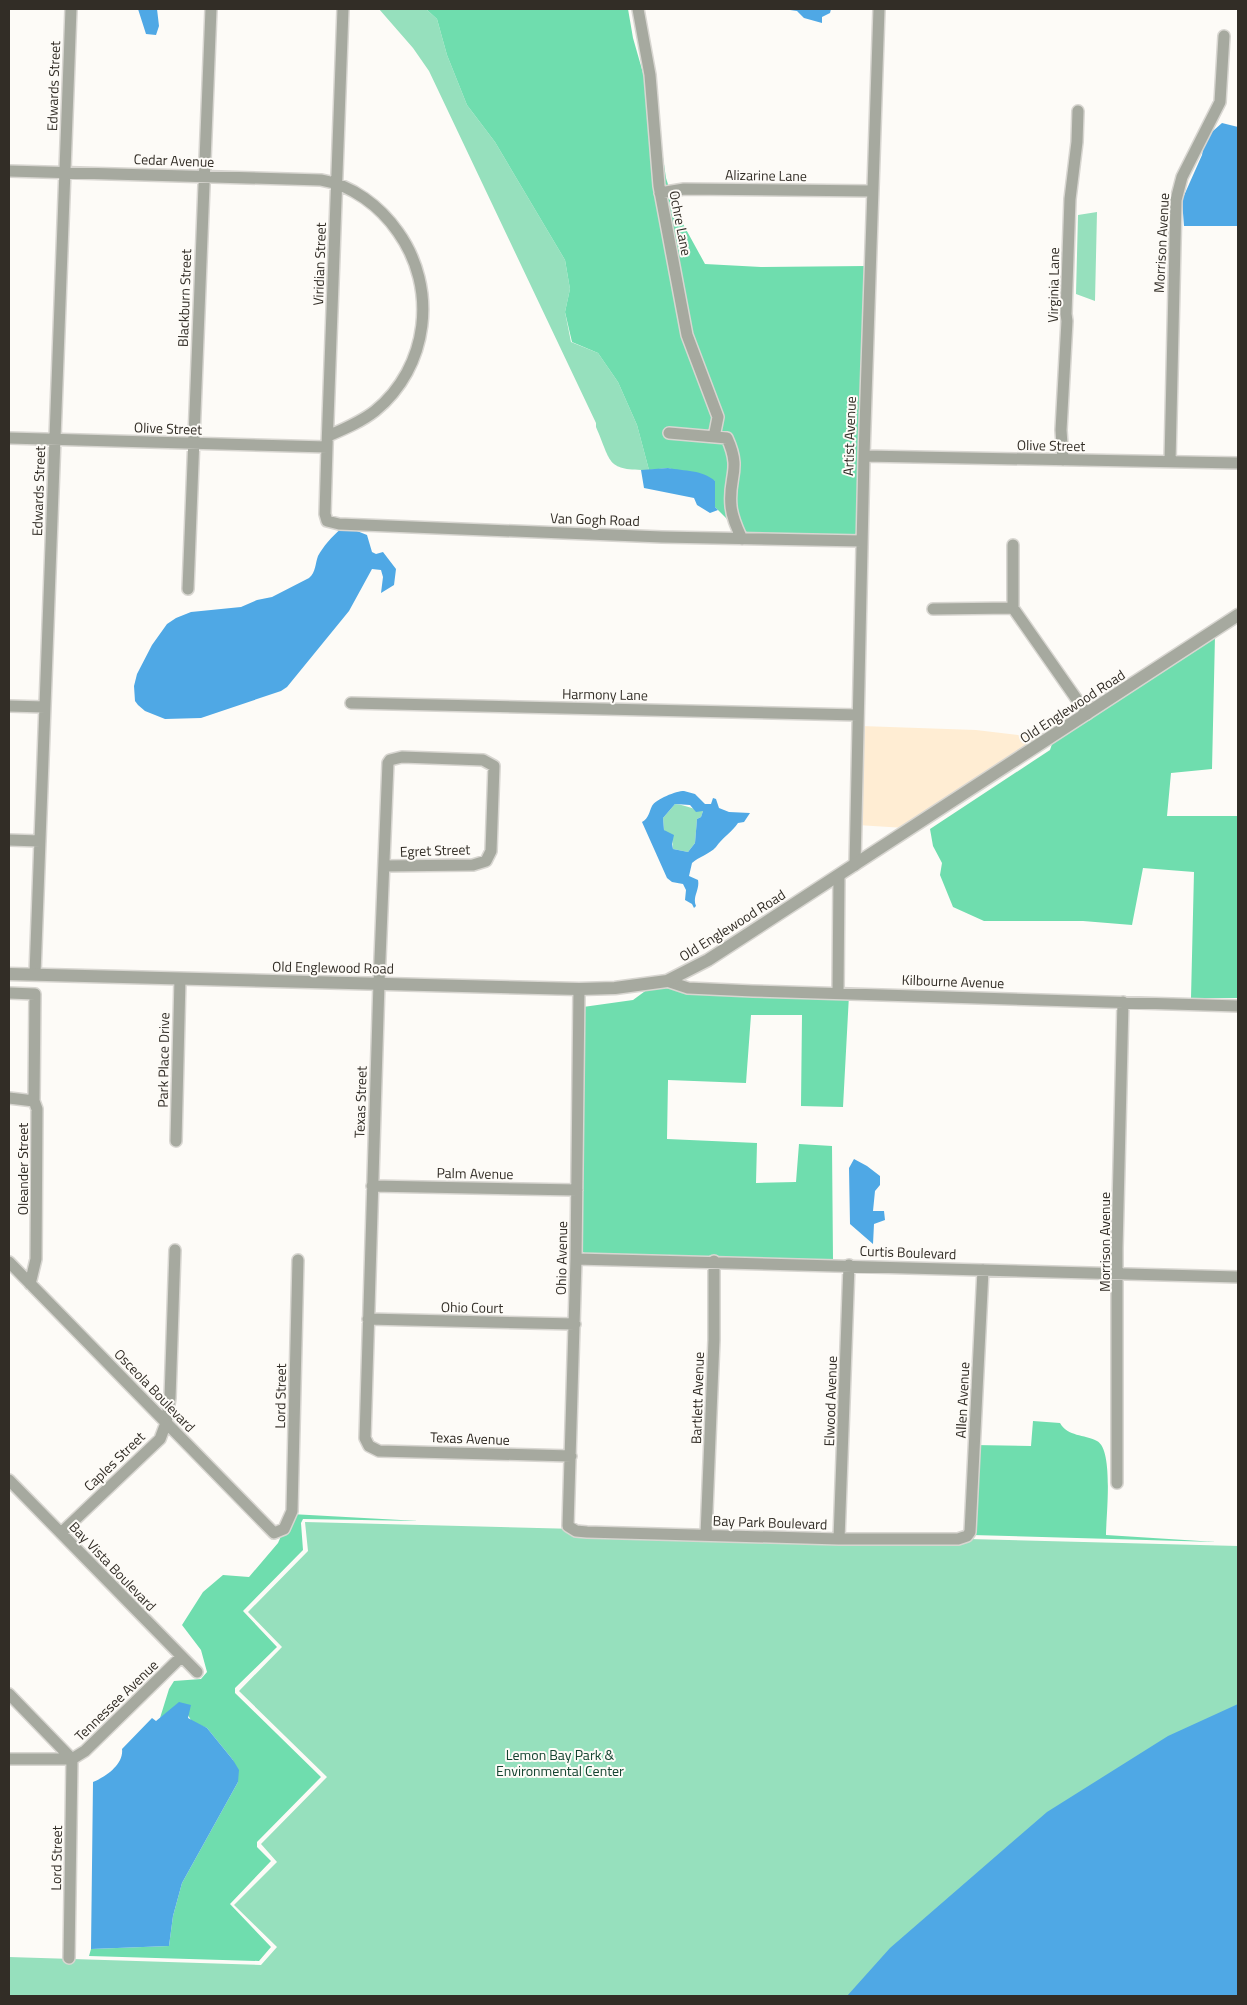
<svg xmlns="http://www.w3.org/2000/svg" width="1247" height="2005" viewBox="0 0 1247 2005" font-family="'Titillium Web',sans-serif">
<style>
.built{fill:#ffedd3}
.green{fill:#96e0bd}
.forest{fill:#6fddae}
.water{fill:#4fa8e5;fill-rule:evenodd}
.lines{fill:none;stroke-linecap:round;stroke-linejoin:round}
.minor-casing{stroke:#d8d6d1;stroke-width:14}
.tertiary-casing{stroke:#d8d6d1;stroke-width:15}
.minor{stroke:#a6a99f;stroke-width:11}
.tertiary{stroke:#a6a99f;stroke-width:12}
.labels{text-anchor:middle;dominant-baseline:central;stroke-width:4;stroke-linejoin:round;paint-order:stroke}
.street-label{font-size:14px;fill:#322d26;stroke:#fdfbf7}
.park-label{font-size:14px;fill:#144330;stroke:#fdfbf7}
</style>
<rect width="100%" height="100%" fill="#fdfbf7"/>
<!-- built -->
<path class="built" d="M861,726L976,730L1042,738L905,828L857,825Z"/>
<!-- green -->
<path class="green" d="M379,9H426L437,19L447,55L467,105L495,142L565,260L570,289L565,312L571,342L598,353L618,382L637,425L649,470C606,470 612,464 596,427V423L429,71L413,48Z
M1097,212L1095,301L1076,294L1078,215Z
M675,804C687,805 694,810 703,811L701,817L697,819L695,843L688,852L673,849L672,839L664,830L663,818Z
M305,1522L1238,1546V1721L882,1996H9V1957L261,1965L277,1947L234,1905L277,1862L261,1844L327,1777L239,1691L282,1647L248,1612L308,1551Z"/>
<!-- forest -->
<path class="forest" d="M426,9H628L633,38L659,129L666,178L677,213L705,264L761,267L866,266V535L741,533L715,507V481L668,468L649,470L637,425L618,382L598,353L572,342L565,312L570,289L565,260L495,142L467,105L447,55L437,19Z
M1215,636L1212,769L1171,773L1167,816H1238V998H1191L1194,872L1143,868L1132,925L1083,921H984L953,907L940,875L942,863L933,846L930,829L1050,750L1052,744L1066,733Z
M668,985L849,995L843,1107L801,1106L802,1015H751L746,1083L668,1080L667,1139L757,1143L756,1183L796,1182L799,1144L832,1146L833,1260L585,1253L574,1249L583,1007L633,1000L648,989Z
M1033,1421L1060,1423C1068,1437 1084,1434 1097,1441C1114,1450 1106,1516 1106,1535L1216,1542L972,1535L974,1445L1031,1446Z
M291,1514L419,1521L303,1519L301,1523L303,1550L243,1611L277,1647L235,1688V1693L321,1777L257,1842V1847L271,1861L230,1904L271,1947L259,1961L89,1956L91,1949L169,1946L173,1916L182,1883L238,1782L233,1760L207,1728L192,1722L188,1715L171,1710L160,1718L169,1689L174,1681L201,1679L207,1672L201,1650L182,1625L203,1592L223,1575L249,1577L278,1543Z"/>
<!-- water -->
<path class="water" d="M138,9H157L159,26L156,35L146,34Z
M783,9H831L830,13L822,17V23L804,18L797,11Z
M1222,123L1238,127V226H1184L1182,200L1202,155L1205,138Z
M668,468C684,471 703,470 715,481V507L718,510L710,513L697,505L694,498L644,488L641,470Z
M341,529L357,531L367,535L372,552L376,554L383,552L396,569L394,585L381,593L383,577L381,570L372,569L349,611L287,687L281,691L201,718L165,719L145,711L138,705L135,701L134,686L137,674L152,645L167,624L176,618L191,612L241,607L257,600L272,597L309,578C316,572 315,564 318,556C323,547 332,536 341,529Z
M684,791L695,794L705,804H711L713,798L716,799L719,808L729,812L750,813L744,822L738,823C732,832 722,838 716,847C710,854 698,857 692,863L689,876L698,880C700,890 692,897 696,906L694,908L692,904L685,900L686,890L683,884L672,882L667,878L642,822C649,818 649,812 652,806C656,799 676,791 684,791ZM675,804L690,805L696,812L703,811L701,817L697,819L695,843L688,852L673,849L672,844L674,835L664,830L663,818Z
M854,1159L867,1166L880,1176V1185L875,1191L873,1211H884L885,1220L874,1224L873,1244L850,1224L849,1168Z
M179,1702L191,1705L188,1718L207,1728L233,1760L239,1770L238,1782L182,1883L173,1916L169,1946L91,1949L93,1782C106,1777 124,1764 122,1749L152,1718L156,1721Z
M1238,1704V1996H847L890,1948L1047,1812L1168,1736Z"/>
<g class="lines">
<!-- minor casing -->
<g class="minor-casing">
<path id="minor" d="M343,9L327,447L325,514L327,521L339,524L662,537L862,541
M638,9L650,75L659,186L687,335L718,417L714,437
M9,171L321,180C352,185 380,206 398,232C438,288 429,367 375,411C361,422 344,429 328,436
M660,193L684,189L872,191
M669,433L727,438C742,471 728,476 731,506C732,518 737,528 742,539
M9,438L327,447
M864,456L1238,463
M1063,460L1061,430L1067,321L1066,314L1070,199L1077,142L1078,111
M1170,461L1176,200L1182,177L1220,102L1224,36
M1013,545V608
M188,589L211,9
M933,609L1013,608L1087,714
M351,703L858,715
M9,706L45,707
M9,840L40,841
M855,865L864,456L879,9
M384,866L473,865L486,861L491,851L494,766L483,760L402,757L390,760L388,763L379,983L365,1438L369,1446L379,1451L571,1456
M35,974L71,9
M667,981L688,988L753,991L1238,1006
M579,989L576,1259L568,1526L576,1531L587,1532L839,1539H958L967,1536L970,1532L983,1270
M838,992L839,876
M9,993L35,994L34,1101L37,1109L36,1259L30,1284
M9,1098L34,1101
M176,1141L180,979
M372,1186L577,1190
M576,1259L1238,1277
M9,1262L274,1533L284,1529L292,1511L298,1260
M368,1319L575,1324
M9,1480L197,1672
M1117,1483V1248L1123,1002
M61,1533L160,1439L166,1423L170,1398L175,1250
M706,1535L714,1340V1261
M839,1539L849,1265
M9,1694L72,1759L69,1958
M9,1759H72L85,1751L181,1657"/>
</g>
<!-- tertiary casing -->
<g class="tertiary-casing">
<path id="tertiary" d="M9,974L579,989L615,988L667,981L708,960L1238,615"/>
</g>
<!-- minor -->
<use href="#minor" class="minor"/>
<!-- tertiary -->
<use href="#tertiary" class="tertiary"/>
</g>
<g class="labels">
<!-- street labels -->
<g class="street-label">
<text transform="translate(53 86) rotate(-88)">Edwards Street</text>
<text transform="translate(174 160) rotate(2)">Cedar Avenue</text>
<text transform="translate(766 175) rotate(1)">Alizarine Lane</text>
<text transform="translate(681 223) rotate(79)">Ochre Lane</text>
<text transform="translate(1161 243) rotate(-87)">Morrison Avenue</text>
<text transform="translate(319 264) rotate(-88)">Viridian Street</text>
<text transform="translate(1053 285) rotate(-89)">Virginia Lane</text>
<text transform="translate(184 298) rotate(-88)">Blackburn Street</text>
<text transform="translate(168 428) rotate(2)">Olive Street</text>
<text transform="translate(849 436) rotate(-88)">Artist Avenue</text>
<text transform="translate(1051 445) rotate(1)">Olive Street</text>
<text transform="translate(38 491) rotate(-88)">Edwards Street</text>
<text transform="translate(595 519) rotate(2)">Van Gogh Road</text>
<text transform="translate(605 694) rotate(1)">Harmony Lane</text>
<text transform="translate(1072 706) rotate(-33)">Old Englewood Road</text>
<text transform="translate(435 850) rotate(-2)">Egret Street</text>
<text transform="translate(732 925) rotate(-32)">Old Englewood Road</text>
<text transform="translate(333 967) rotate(1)">Old Englewood Road</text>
<text transform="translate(953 981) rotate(2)">Kilbourne Avenue</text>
<text transform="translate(163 1060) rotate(-89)">Park Place Drive</text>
<text transform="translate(360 1102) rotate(-88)">Texas Street</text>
<text transform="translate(22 1169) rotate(-90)">Oleander Street</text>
<text transform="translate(475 1173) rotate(1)">Palm Avenue</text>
<text transform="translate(1104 1242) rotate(-90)">Morrison Avenue</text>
<text transform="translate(908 1252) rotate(2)">Curtis Boulevard</text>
<text transform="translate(561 1258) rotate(-89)">Ohio Avenue</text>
<text transform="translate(472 1307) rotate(1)">Ohio Court</text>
<text transform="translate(155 1390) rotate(46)">Osceola Boulevard</text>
<text transform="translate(280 1396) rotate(-89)">Lord Street</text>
<text transform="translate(697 1398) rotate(-88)">Bartlett Avenue</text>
<text transform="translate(962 1400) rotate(-87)">Allen Avenue</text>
<text transform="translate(830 1401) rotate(-88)">Elwood Avenue</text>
<text transform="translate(470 1438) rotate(2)">Texas Avenue</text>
<text transform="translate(114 1461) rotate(-44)">Caples Street</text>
<text transform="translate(770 1522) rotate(2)">Bay Park Boulevard</text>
<text transform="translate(113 1566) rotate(46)">Bay Vista Boulevard</text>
<text transform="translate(116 1700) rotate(-44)">Tennessee Avenue</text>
<text transform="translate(56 1858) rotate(-89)">Lord Street</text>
</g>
<!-- park labels -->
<g class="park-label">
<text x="560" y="1754">Lemon Bay Park &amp;<tspan x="560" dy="16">Environmental Center</tspan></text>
</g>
</g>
<!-- border -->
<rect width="1247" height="2005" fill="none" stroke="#322d26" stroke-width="20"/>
</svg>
